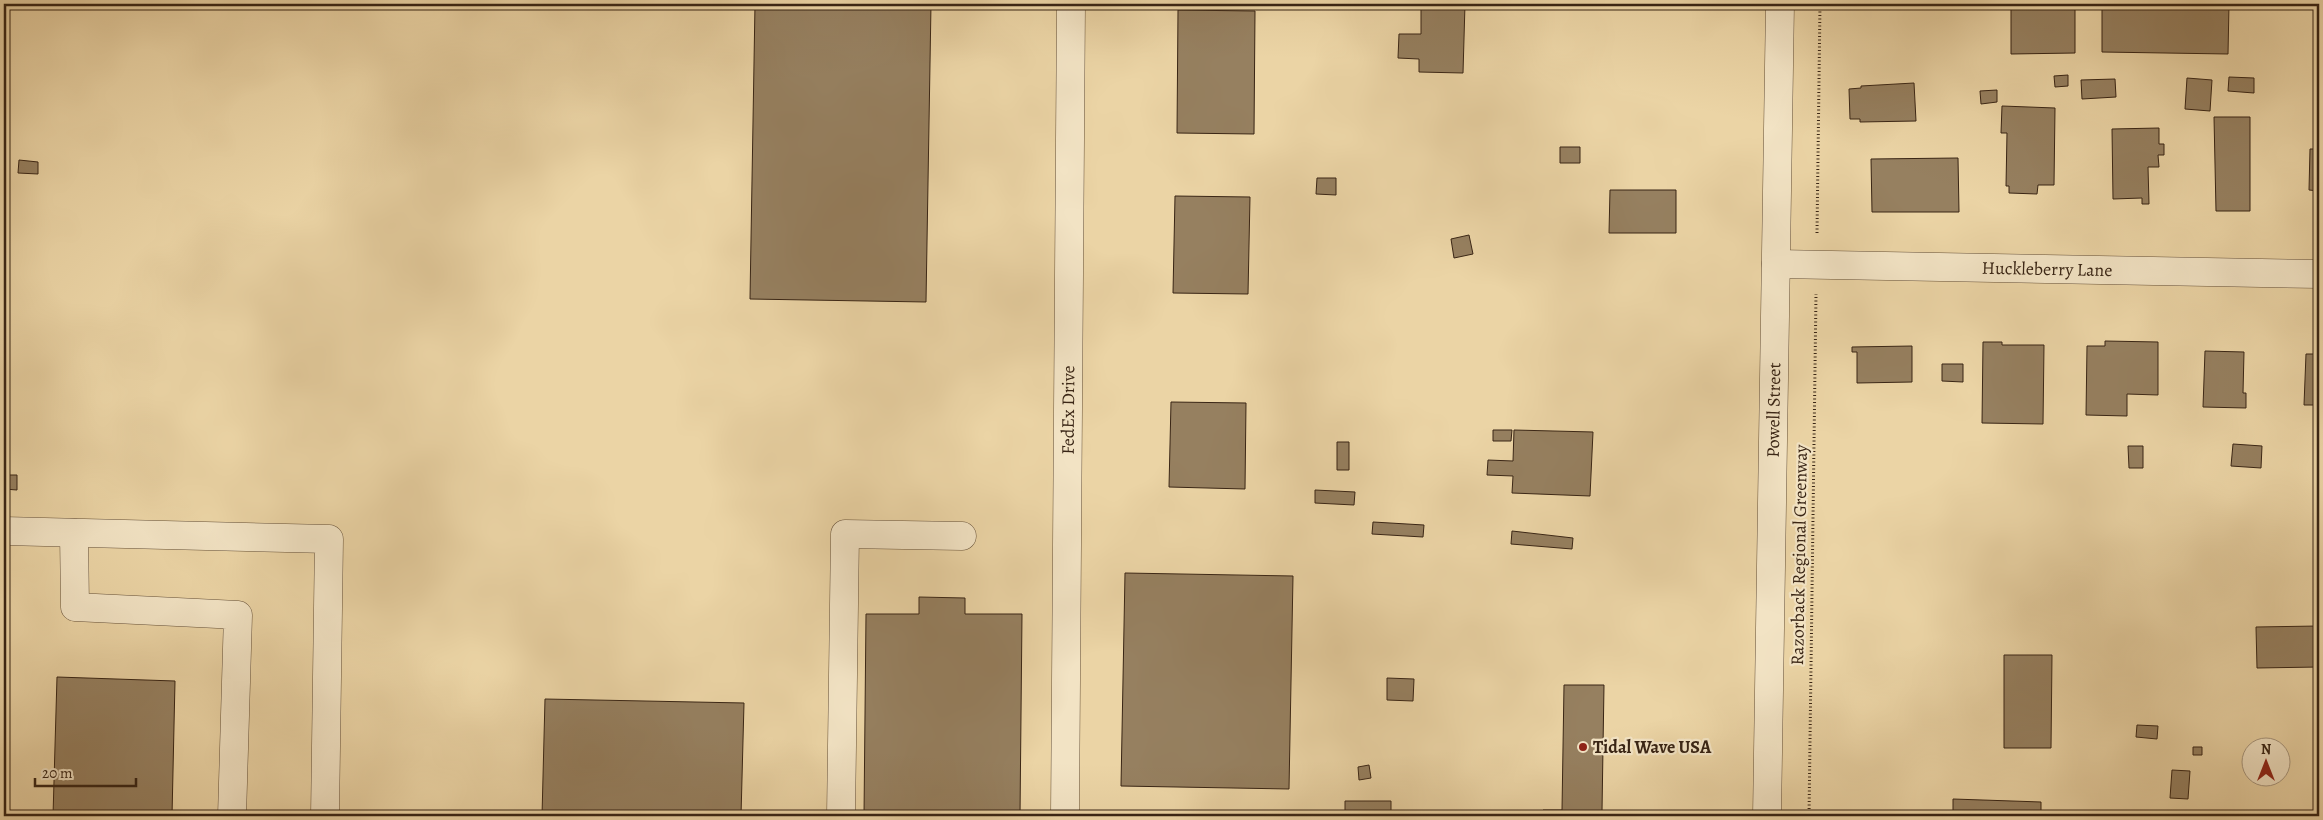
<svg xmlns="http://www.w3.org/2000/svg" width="2323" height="820" viewBox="0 0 2323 820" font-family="Alegreya,serif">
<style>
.building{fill:#968060;stroke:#392515}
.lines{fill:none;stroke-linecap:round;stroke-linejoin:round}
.minor-casing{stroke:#665139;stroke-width:29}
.path{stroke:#392515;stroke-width:3;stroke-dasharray:1 2.5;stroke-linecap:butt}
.minor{stroke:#f2e3c4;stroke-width:28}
.poi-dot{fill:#8f2418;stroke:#f2e3c4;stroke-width:2}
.labels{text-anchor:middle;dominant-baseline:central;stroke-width:4.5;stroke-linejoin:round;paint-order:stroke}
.street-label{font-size:18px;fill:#392515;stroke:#f2e3c4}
.poi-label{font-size:18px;font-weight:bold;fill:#392515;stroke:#f2e3c4;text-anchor:start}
</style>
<rect width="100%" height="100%" fill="#ebd4a5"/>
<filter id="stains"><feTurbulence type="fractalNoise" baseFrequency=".004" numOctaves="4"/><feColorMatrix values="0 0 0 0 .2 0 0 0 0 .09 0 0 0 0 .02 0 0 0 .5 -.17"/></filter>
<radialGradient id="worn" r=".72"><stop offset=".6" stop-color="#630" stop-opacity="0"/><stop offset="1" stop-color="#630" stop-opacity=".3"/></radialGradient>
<!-- building -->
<path class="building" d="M755,4H931L926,302L750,299Z
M1421,4H1465L1463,73L1419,72V59L1398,58L1399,34H1421Z
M2011,4H2075V53L2011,54Z
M2102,4H2229L2228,54L2102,52Z
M1178,10L1255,11L1254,134L1177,133Z
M2068,75V86L2055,87L2054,76Z
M2229,77L2254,78V93L2228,91Z
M2187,78L2212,80L2210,111L2185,109Z
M2115,79L2116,97L2082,99L2081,80Z
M1914,83L1916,121L1860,122V119H1850L1849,89L1861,88V86Z
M1997,90V102L1981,104L1980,91Z
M2002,106L2055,108L2054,185H2038L2037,194L2009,193V186H2006L2007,133H2001Z
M2214,117H2250V211H2216Z
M2159,128V144H2164V155H2158L2159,167H2148L2149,204H2142V198L2113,199L2112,129Z
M1560,147H1580V163H1560Z
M2310,149H2319V191L2309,190Z
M1958,158L1959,212H1872L1871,159Z
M19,160L38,162V174L18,173Z
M1317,178H1336V195L1316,194Z
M1610,190H1676V233H1609Z
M1175,196L1250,197L1248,294L1173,293Z
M1469,235L1473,254L1454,258L1451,239Z
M2105,341L2158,342V395L2127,394V416L2086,415L2087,346H2105Z
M1983,342H2002V345H2044L2043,424L1982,423Z
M1912,346V382L1857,383V352H1852V347Z
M2205,351L2244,352L2243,393H2246V408L2203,407Z
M2306,354H2319V405H2304Z
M1942,364H1963V382L1942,381Z
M1171,402L1246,403L1245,489L1169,487Z
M1493,430H1512L1511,441H1493Z
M1514,430L1593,432L1590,496L1512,493L1513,476L1487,475L1488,460L1513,461Z
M1337,442H1349V470H1337Z
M2233,444L2262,446L2261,468L2231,466Z
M2128,446H2143V468H2129Z
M4,475H17V490L4,489Z
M1315,490L1355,492L1354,505L1315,503Z
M1373,522L1424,525L1423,537L1372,534Z
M1512,531L1573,538L1572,549L1511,544Z
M1125,573L1293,576L1289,789L1121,786Z
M919,597L965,598V614H1022L1020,816H864L866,614H919Z
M2318,626L2319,667L2257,668L2256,627Z
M2004,655H2052L2051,748H2004Z
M57,677L175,681L172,816H53Z
M1387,678L1414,679L1413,701L1387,700Z
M1564,685H1604L1602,811H1615V816H1543V810H1562Z
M545,699L744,703L741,816H542Z
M2137,725L2158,726L2157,739L2136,737Z
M2193,747H2202V755H2193Z
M1369,765L1371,778L1359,780L1358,767Z
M2172,770L2190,771L2188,799L2170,798Z
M1953,799L2041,802V816H1953Z
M1345,801H1391V816H1345Z"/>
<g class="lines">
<!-- minor casing -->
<g class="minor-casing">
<g id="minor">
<path id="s1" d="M1776,264L2319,274"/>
<path d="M4,531L329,539L325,816"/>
<path d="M74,533L75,607L238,615L232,816"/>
<path d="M841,816L845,534L962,536"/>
<path id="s2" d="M1065,816L1071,4"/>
<path id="s3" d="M1767,816L1780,4"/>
</g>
</g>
<!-- path -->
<path class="path" d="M1817,233L1820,4
M1809,816L1816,294"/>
<!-- minor -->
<use href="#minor" class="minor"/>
</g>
<!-- markers -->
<circle class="poi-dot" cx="1583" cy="747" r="5"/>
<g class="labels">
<!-- street labels -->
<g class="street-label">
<text stroke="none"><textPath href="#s1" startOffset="271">Huckleberry Lane</textPath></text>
<text stroke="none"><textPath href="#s2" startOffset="406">FedEx Drive</textPath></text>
<text stroke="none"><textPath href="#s3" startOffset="406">Powell Street</textPath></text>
<text transform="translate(1799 555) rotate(-89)">Razorback Regional Greenway</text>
</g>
<!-- poi labels -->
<g class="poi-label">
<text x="1593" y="747">Tidal Wave USA</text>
</g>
</g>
<!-- margin -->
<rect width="2323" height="820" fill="none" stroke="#ebd4a5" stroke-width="20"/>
<rect x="5" y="5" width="2313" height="810" fill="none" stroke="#392515" stroke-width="2.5"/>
<rect x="10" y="10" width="2303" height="800" fill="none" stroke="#392515"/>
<!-- north arrow -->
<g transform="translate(2266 762)"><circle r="24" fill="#f2e3c4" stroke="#a8977e"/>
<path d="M0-4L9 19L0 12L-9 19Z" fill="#8f2418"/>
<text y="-8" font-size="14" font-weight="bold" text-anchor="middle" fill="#392515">N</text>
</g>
<!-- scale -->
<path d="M35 778v8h101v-8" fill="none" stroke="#392515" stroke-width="2.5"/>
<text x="42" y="778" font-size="15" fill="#392515" stroke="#f2e3c4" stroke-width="4" paint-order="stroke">20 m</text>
<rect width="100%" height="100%" filter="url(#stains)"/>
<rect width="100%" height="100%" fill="url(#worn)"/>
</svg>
